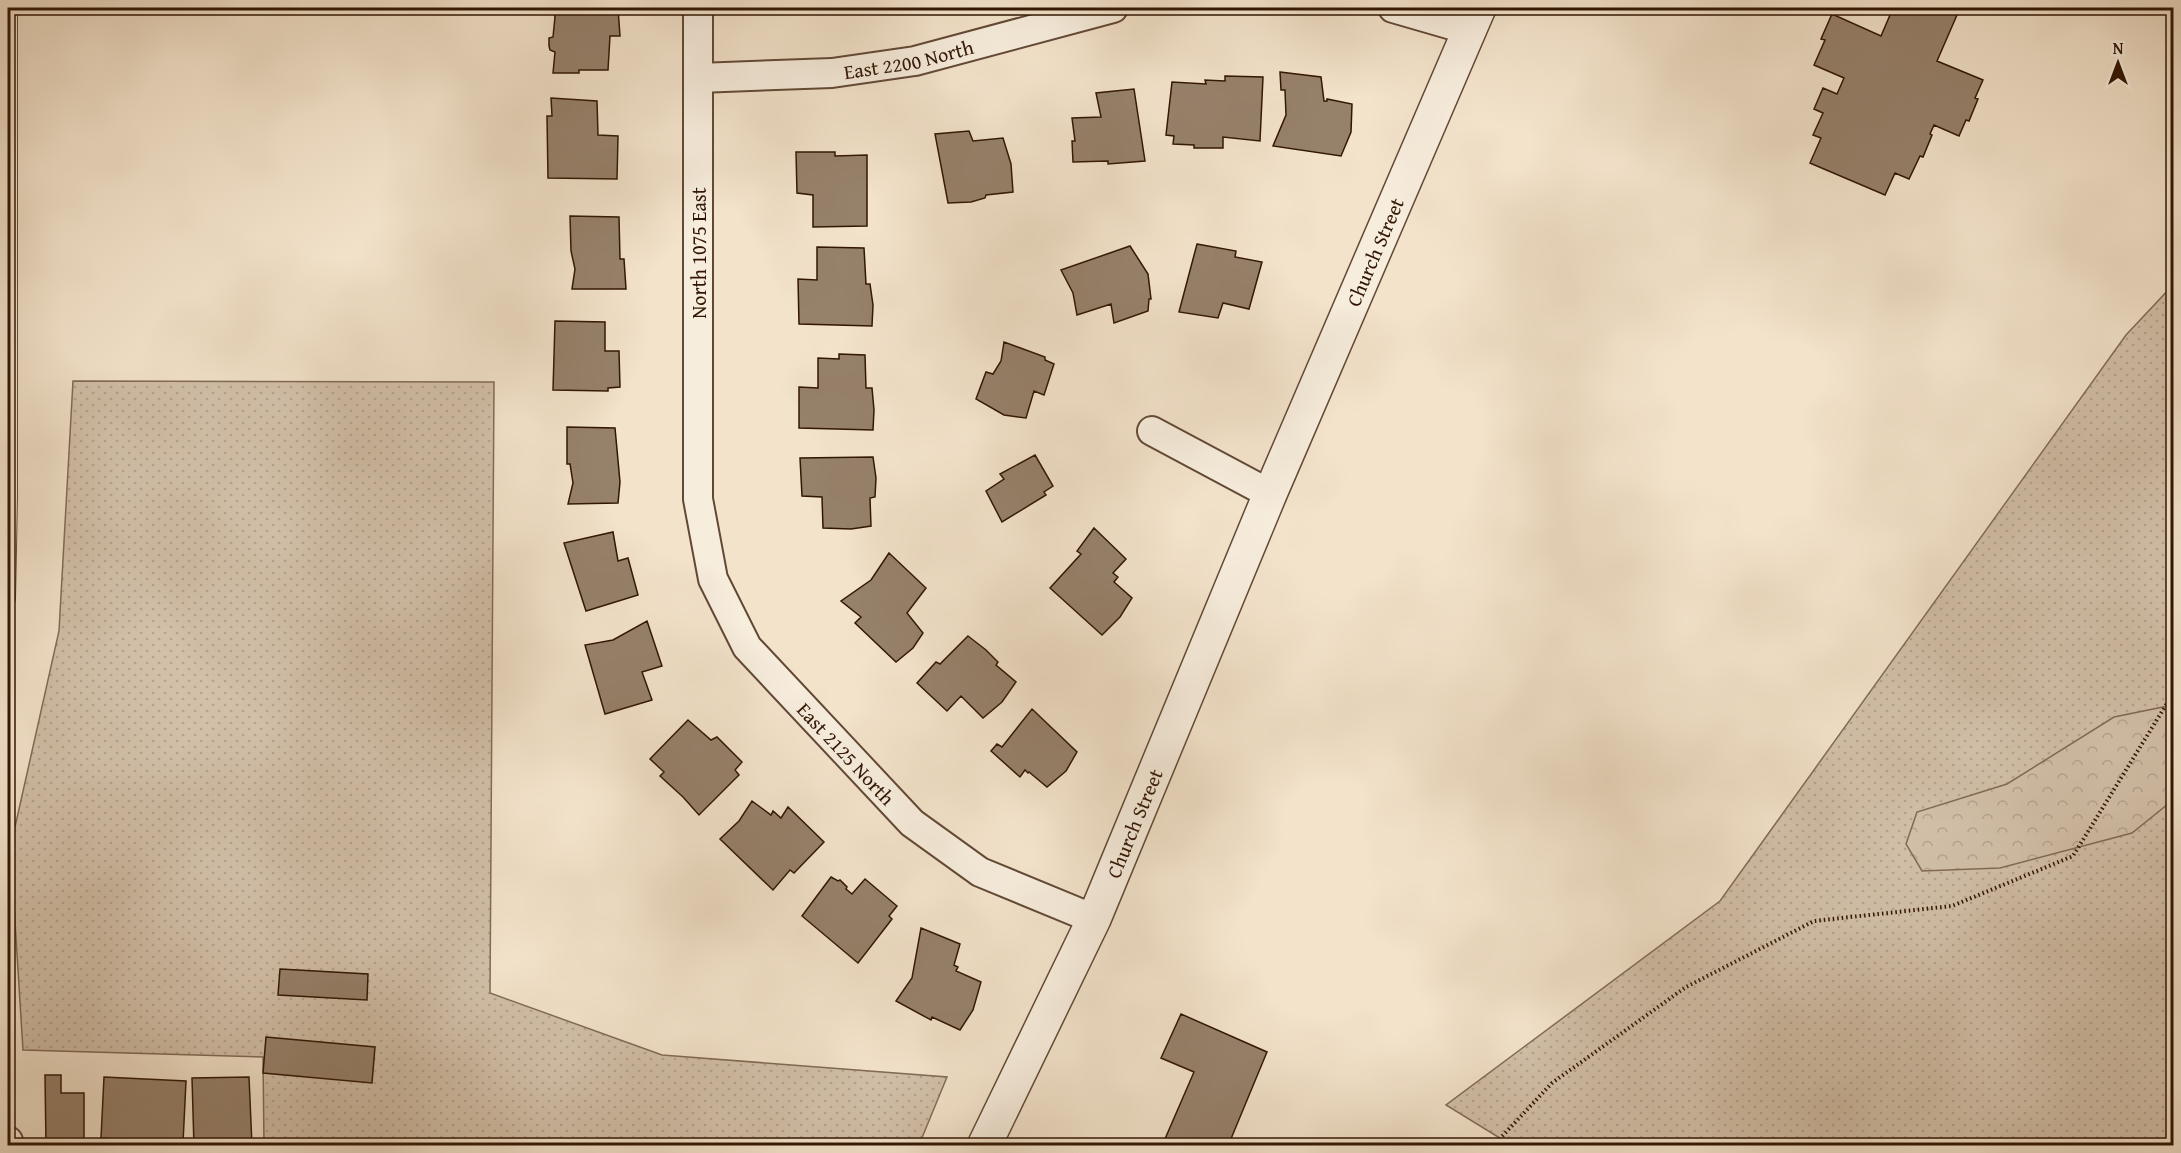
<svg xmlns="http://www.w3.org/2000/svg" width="2181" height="1153" viewBox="0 0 2181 1153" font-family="'Gentium Book Plus',serif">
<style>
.grass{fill:url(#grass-dots);stroke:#826b56;stroke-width:1.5}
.forest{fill:url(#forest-crowns);stroke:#826b56;stroke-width:1.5}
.building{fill:#96816b;stroke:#311604;stroke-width:1.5}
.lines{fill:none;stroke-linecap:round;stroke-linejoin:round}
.service-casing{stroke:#624936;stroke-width:16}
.minor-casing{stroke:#624936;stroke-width:32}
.tertiary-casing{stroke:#624936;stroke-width:36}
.path{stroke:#311604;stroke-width:4;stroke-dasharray:1.5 3;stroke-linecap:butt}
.service{stroke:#f7eddd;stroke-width:14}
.minor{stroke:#f7eddd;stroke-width:28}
.tertiary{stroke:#f7eddd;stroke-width:33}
.labels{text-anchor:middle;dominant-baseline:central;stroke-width:5;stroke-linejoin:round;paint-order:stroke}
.street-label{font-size:20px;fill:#311604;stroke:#f7eddd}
</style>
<defs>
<pattern id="grass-dots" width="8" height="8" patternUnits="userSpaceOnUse" patternTransform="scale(1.5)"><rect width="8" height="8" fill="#d2c0a9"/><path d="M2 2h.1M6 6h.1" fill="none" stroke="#b5a490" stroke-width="1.8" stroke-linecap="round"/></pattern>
<pattern id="forest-crowns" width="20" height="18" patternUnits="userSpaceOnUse" patternTransform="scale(1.5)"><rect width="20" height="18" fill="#d2c0a9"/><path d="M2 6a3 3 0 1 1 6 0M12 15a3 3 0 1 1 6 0" fill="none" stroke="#b5a490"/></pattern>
</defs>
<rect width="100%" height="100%" fill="#f3e3cb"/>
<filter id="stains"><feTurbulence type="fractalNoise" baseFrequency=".00333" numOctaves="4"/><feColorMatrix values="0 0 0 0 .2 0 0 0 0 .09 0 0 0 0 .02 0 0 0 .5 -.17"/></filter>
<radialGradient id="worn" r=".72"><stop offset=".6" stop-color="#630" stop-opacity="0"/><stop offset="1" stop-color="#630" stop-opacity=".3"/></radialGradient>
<!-- grass -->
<path class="grass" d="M2173,285V1145H1511L1446,1105L1720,901L2126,335Z
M73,381L494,382L490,993L662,1055L947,1077L919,1145H264L263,1057L23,1050L9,826L15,827L59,631Z"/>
<!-- forest -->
<path class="forest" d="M2173,705V800L2132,833L2000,868L1922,871L1906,844L1917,812L2007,784L2114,717Z"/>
<!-- building -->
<path class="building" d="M553,8H618L620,36H610L608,70H579V73H553L555,52L550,50L549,46V38L553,37L555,17Z
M1893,8H1941L1957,15L1937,61L1983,80L1975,98L1978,99L1969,121L1966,120L1959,136L1934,125L1930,134L1932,135L1923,157L1920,156L1909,179L1895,173L1885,195L1810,163L1821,138L1813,135L1823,113L1814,109L1823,88L1837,94L1844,78L1814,65L1825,40L1821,39L1832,14L1881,36Z
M1280,72L1321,77L1324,101H1327V99L1352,104L1351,132L1341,156L1273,146L1286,115L1285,90H1281Z
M1225,76L1263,77L1260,141L1223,137V148H1194V145L1173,144L1174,136L1166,135L1172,82L1206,84L1205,80L1225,81Z
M1134,89L1145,161L1108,164V161L1073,162L1072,141H1075L1072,118L1101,117L1096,93Z
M551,98L597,101L598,135L618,136L617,179L548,178L547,116H552Z
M969,131L973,141L1003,138L1011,164L1013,192L986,195L985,198L971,202L948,203L935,134Z
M796,152H835V156L867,155V226L813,227V195L797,193Z
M570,216L619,217L620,259H624L626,289H572L575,269L571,251Z
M1197,244L1236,251L1235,257L1262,262L1249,309L1223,303L1218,318L1179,312Z
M1130,246L1148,274L1151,299H1149L1148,311L1114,323L1111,304L1077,315L1073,293L1061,270Z
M817,247L864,248L866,284H870L873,305L872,326L799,324L798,279L817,280Z
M555,321L605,322V351H619L620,387L608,388V391L553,390Z
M1004,342L1045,357V360L1054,364L1044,395L1034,391L1026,418L1004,415L976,399L986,372L993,374L1001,361Z
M839,354L865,355L866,388H872L874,410L873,430L799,428V387L818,388V358L839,359Z
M567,427L615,428L620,482L618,503L568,504L573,483L570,464H567Z
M1035,455L1053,486L1044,492L1046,495L1002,522L986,491L1004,479L1000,474Z
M873,457L876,478L875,497L870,498L871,526L851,529L823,528L822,497L802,496L800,458Z
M1094,528L1126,559L1113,573L1118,577L1114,582L1132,598L1120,617L1102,635L1050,588L1081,554L1077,551Z
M613,532L618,561L628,558L638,595L586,611L564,543Z
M889,553L926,588L907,613L923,633L913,648L896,662L855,623L861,617L841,601L871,580Z
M647,621L662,666L642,672L652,700L605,714L585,645L613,640Z
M968,636L986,650L998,662L996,665L1016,682L1002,702L983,718L961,696L947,711L917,683L936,662L940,664Z
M1032,709L1077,752L1066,771L1047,787L1029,772L1028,773L1025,770L1020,777L991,751L997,744L1002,747Z
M688,720L711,740L717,737L742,762L735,770L739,775L699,815L683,797L660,776L664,772L650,759Z
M752,801L771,815L773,811L781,818L788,807L824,842L794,873L790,870L773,890L720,839L739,821Z
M831,877L838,881L840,880L847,887L846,889L852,894L865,879L897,906L889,916L892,919L858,963L802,916Z
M921,928L960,944L954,965L958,967L956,971L981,982L973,1010L960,1030L932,1017L931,1020L896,1001L912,978Z
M280,969L368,974L367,1000L278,995Z
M1181,1014L1267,1052L1228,1146H1179L1165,1139L1194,1072L1161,1058Z
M266,1037L375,1047L372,1083L263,1073Z
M45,1075H61V1093H84V1146H46Z
M104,1077L186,1081L183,1143L101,1138Z
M249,1077L252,1146H194L192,1078Z"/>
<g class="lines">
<!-- service casing -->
<g class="service-casing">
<path id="service" d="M8,599L10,497V8"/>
</g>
<!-- minor casing -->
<g class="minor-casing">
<g id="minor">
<path id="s1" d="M698,8V499L713,579L747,647L912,823L980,872L1094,919"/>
<path d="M1393,8L1469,30"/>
<path id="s2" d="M698,78L832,73L915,61L1113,8"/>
<path d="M1152,431L1270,494"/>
<path d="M8,1141V1146"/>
</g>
</g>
<!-- tertiary casing -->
<g class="tertiary-casing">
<g id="tertiary">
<path id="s3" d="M984,1146L1094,919L1270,494L1479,8"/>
</g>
</g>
<!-- path -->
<path class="path" d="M1493,1146L1552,1083L1686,987L1814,921L1952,906L2073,856L2174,692"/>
<!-- service -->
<use href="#service" class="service"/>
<!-- minor -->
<use href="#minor" class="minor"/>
<!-- tertiary -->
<use href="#tertiary" class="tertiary"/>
</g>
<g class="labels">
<!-- street labels -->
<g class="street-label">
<text stroke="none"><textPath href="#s2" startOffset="212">East 2200 North</textPath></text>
<text stroke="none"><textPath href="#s3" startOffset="976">Church Street</textPath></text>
<text transform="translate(698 253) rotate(-90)">North 1075 East</text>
<text stroke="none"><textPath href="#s1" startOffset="794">East 2125 North</textPath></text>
<text stroke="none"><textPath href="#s3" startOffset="356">Church Street</textPath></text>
</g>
</g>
<!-- margin -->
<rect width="2181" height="1153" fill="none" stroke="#f3e3cb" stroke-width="30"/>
<rect x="9" y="9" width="2163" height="1135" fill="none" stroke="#311604" stroke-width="3"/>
<rect x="15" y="15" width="2151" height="1123" fill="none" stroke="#311604" stroke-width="1.5"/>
<!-- north arrow -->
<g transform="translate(2118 63)" stroke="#f7eddd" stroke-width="4.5" paint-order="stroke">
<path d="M0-4.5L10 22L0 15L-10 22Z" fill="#311604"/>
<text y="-9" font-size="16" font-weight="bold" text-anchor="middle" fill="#311604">N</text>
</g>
<rect width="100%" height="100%" filter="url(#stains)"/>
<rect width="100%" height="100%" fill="url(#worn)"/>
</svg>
